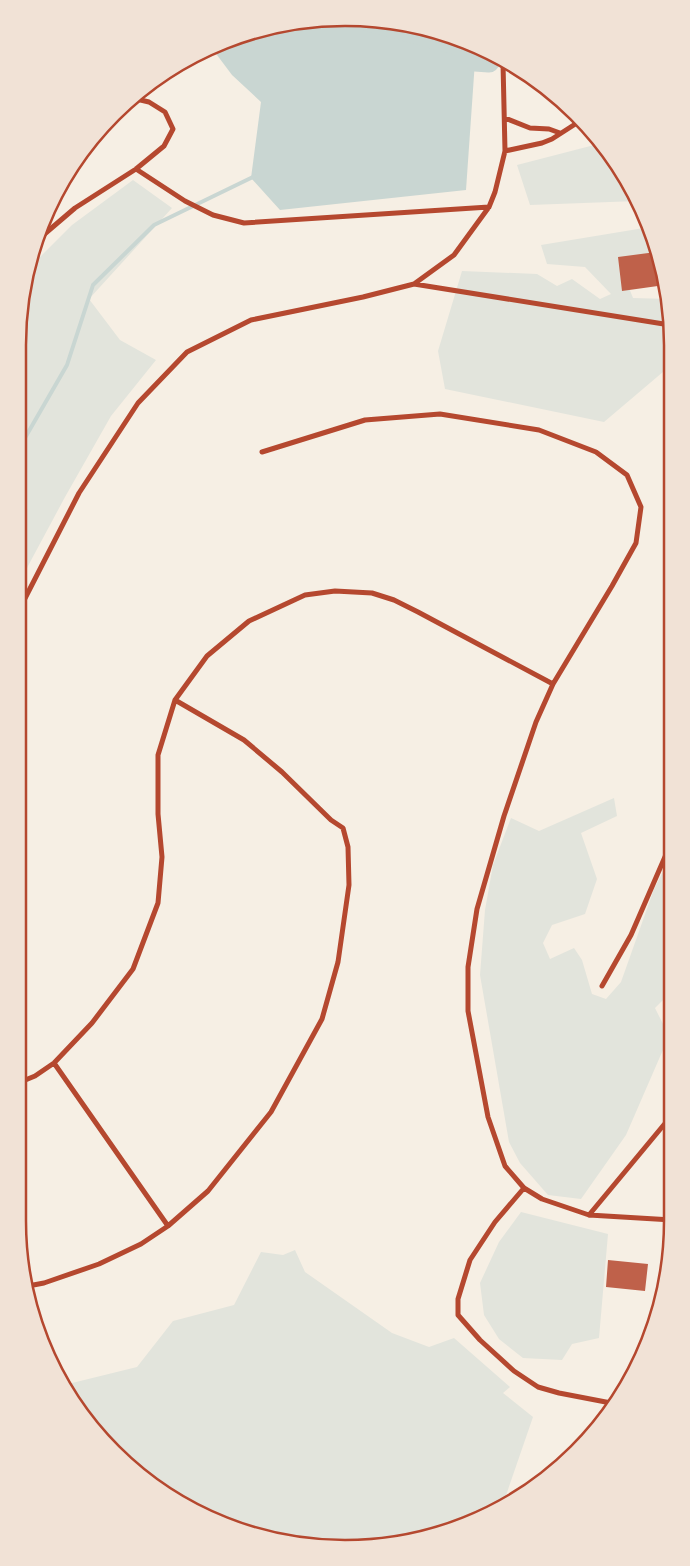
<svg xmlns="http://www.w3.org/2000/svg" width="690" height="1566" viewBox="0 0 690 1566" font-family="'Space Grotesk',sans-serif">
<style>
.green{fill:#e2e4dc}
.water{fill:#c9d6d2}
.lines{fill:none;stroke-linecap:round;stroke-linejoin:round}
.stream{stroke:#c9d6d2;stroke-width:4}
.river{stroke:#c9d6d2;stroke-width:21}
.building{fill:#bf614a}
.minor{stroke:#b5482f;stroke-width:5}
.rim{fill:none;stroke:#b5482f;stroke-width:2.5}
</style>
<rect width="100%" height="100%" fill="#f6efe4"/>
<!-- green -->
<path class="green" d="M362,19L388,20L418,27L416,35Z
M602,143L637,201L530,205L517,165Z
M133,180L172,208L89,299L120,340L156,360L111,416L65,497L28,566L18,590V345L30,267L72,225Z
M650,227L657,254L619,263L633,298L669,299L670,366L604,422L445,389L438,351L462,271L537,274L557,286L572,279L600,299L611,294L585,267L547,264L541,245Z
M614,798L617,816L581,833L597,879L585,914L552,925L543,943L550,959L574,948L582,960L592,994L606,999L621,982L654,889L671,856L672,991L655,1008L669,1036L626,1135L581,1199L548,1195L520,1163L509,1142L480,975L485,910L493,865L511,818L539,831Z
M521,1212L608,1234L599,1338L572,1344L562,1360L523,1358L499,1339L484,1315L480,1283L499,1242Z
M295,1250L305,1272L392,1333L429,1347L454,1338L510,1387L503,1393L533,1417L502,1507L388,1546L281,1542L181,1505L99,1437L68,1384L137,1367L173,1321L234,1305L261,1252L283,1255Z"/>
<!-- water -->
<path class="water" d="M324,18L362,19L459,45L475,61L466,190L280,210L251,178L261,102L232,75L211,47L261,29Z"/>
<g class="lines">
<!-- stream -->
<path class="stream" d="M18,450L67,365L93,285L154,225L255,176"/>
<!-- river -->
<path class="river" d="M362,19L459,45L475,61L489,62"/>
</g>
<!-- building -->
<path class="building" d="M656,252L665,285L622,291L618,257Z
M608,1260L648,1264L645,1291L606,1287Z"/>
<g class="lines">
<!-- minor -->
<path class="minor" d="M505,118L530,128L549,129L560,133
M505,151L542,143L552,139L580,121
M136,169L185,201L213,215L244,223L489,207
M34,243L75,208L136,169L164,146L173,129L165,112L149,102L132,98
M414,284L670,325
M262,452L365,420L440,414L539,430L596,452L627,475L641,507L636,543L612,586L553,684L536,722L504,816L477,909L468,967V1011L488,1117L505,1166L524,1188L542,1199L589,1215L672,1220
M18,612L79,493L138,403L187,352L251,320L363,297L414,284L454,255L489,207L495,192L505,151L503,63
M602,986L631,935L671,843
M54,1063L168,1226
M18,1083L35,1076L54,1063L92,1023L133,969L158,903L162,857L158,814V755L175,700L207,656L249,621L305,595L335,591L372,593L394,600L418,612L553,684
M524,1188L495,1222L470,1260L458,1299V1315L480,1340L514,1371L538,1387L559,1393L611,1403
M589,1215L672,1115
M28,1286L44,1283L99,1264L141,1244L168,1226L208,1191L271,1112L322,1019L338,962L349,885L348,847L343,828L331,820L282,772L244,740L175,700"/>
</g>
<!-- crop -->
<path d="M0 0H690V1566H0ZM345 26H345A319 319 0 0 1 664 345V1221A319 319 0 0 1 345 1540H345A319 319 0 0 1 26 1221V345A319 319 0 0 1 345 26Z" fill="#f1e2d6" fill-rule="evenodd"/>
<path class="rim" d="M345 26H345A319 319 0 0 1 664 345V1221A319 319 0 0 1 345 1540H345A319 319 0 0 1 26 1221V345A319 319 0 0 1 345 26Z"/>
</svg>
